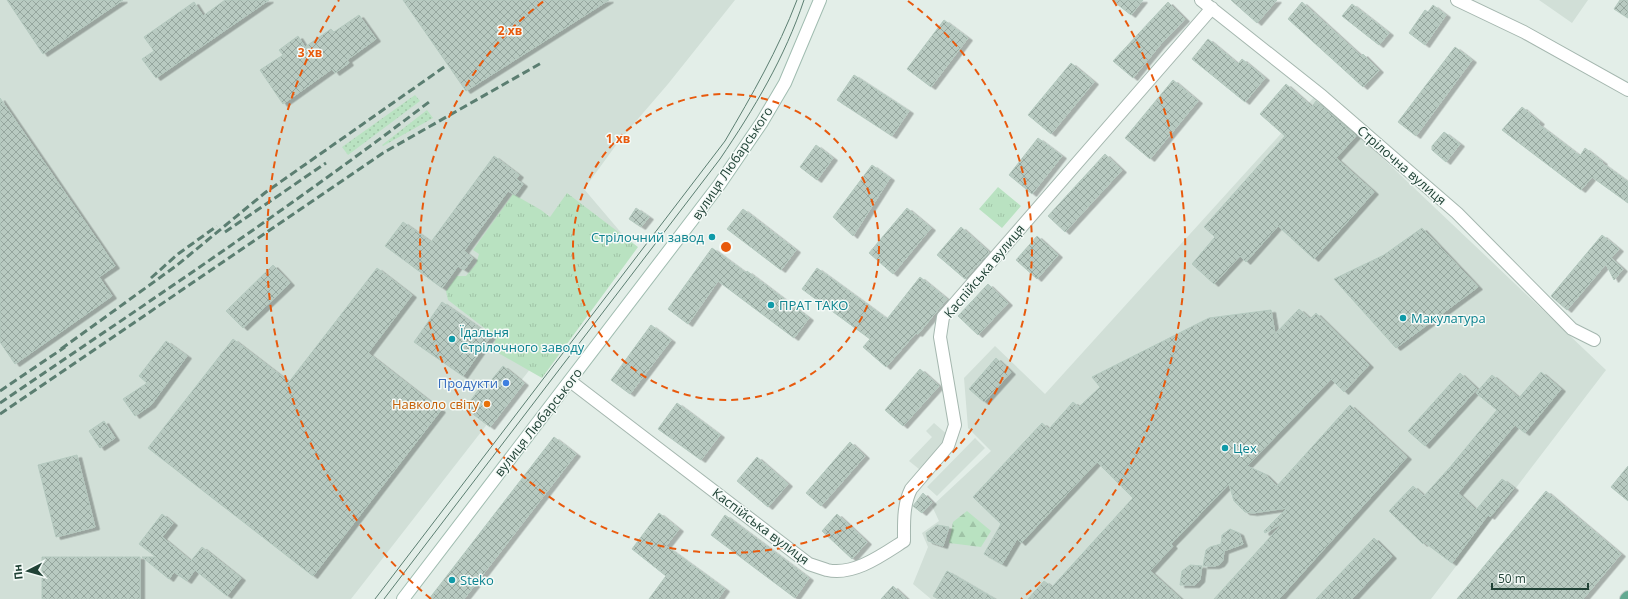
<svg xmlns="http://www.w3.org/2000/svg" width="1628" height="599" viewBox="0 0 1628 599" font-family="'Open Sans',sans-serif">
<style>
.built{fill:#d1dfd7}
.grass{fill:url(#grass-dots)}
.forest{fill:url(#forest-firs)}
.park{fill:url(#park-tufts)}
.building{fill:url(#building-cross-hatch);stroke:#b4c9bf;filter:url(#shadow)}
.lines{fill:none;stroke-linecap:round;stroke-linejoin:round}
.minor-casing{stroke:#a5b7af;stroke-width:14}
.secondary-casing{stroke:#a0bcb0;stroke-width:14}
.primary-casing{stroke:#c1cac7;stroke-width:14}
.minor{stroke:#fff;stroke-width:12}
.secondary{stroke:#fff;stroke-width:12}
.primary{stroke:#62a991;stroke-width:12}
.tram{stroke:#5b7e71;stroke-width:1}
.rail{stroke:#5b7e71;stroke-width:3;stroke-dasharray:8 4;stroke-linecap:butt}
.ring{fill:none;stroke:#e8590c;stroke-width:2;stroke-dasharray:7 5}
.culture-dot{fill:#0f9aa8;stroke:#f4faf7;stroke-width:1.5}
.shop-dot{fill:#3f7fe0;stroke:#f4faf7;stroke-width:1.5}
.food-dot{fill:#e8710a;stroke:#f4faf7;stroke-width:1.5}
.labels{text-anchor:middle;dominant-baseline:central;stroke-width:3;stroke-linejoin:round;paint-order:stroke}
.street-label{font-size:13px;fill:#204236;stroke:#f4faf7}
.culture-label{font-size:13px;fill:#0d838f;stroke:#f4faf7;text-anchor:start}
.shop-label{font-size:13px;fill:#366cbe;stroke:#f4faf7;text-anchor:end}
.food-label{font-size:13px;fill:#c56008;stroke:#f4faf7;text-anchor:end}
.centre{fill:#e8590c;stroke:#f4faf7;stroke-width:2}
.ring-label{font-size:12px;text-anchor:middle;font-weight:bold;fill:#e8590c;stroke:#f4faf7;stroke-width:3;stroke-linejoin:round;paint-order:stroke}
</style>
<defs>
<pattern id="grass-dots" width="8" height="8" patternUnits="userSpaceOnUse"><rect width="8" height="8" fill="#b9e2c1"/><path d="M2 2h.1M6 6h.1" fill="none" stroke="#9fc3a6" stroke-width="1.8" stroke-linecap="round"/></pattern>
<pattern id="forest-firs" width="22" height="20" patternUnits="userSpaceOnUse"><rect width="22" height="20" fill="#b9e2c1"/><path d="M5 1l3.5 6h-7zM16 11l3.5 6h-7z" fill="#9fc3a6"/></pattern>
<pattern id="park-tufts" width="24" height="20" patternUnits="userSpaceOnUse"><rect width="24" height="20" fill="#b9e2c1"/><path d="M3 7l-1-3M5 7V3M7 7l1-3M15 17l-1-3M17 17v-4M19 17l1-3" fill="none" stroke="#9fc3a6"/></pattern>
<pattern id="building-cross-hatch" width="8" height="8" patternUnits="userSpaceOnUse"><rect width="8" height="8" fill="#b8cac1"/><path d="M0 0l8 8M0 8l8-8" fill="none" stroke="#95a69e"/></pattern>
<filter id="shadow"><feDropShadow dx="4.5" dy="2.5" stdDeviation="0" flood-color="#0004"/></filter>
</defs>
<rect width="100%" height="100%" fill="#e3eee8"/>
<!-- built -->
<path class="built" d="M0,0H735L668,84L619,141L584,189L629,242L351,599H0Z
M1539,0H1588L1572,23Z
M1316,95L1606,370L1431,599H931L913,584L928,547L922,533L939,521L932,506L991,451L968,428L964,378L995,346L1045,394Z
M934,423L949,436L919,469L909,461L932,437L926,431Z
M975,438L985,448L937,496L927,487Z"/>
<!-- grass -->
<path class="grass" d="M415,95L420,101L348,155L342,147Z
M427,110L433,118L383,146L382,145Z"/>
<!-- forest -->
<path class="forest" d="M967,511L991,531L981,547L949,543L953,522Z"/>
<!-- park -->
<path class="park" d="M998,187L1021,206L1002,228L979,209Z
M567,193L638,247L542,378L493,350L496,337L448,300L446,291L457,276H466L476,264L479,254L473,250L513,194L541,210L550,217Z"/>
<!-- building -->
<path class="building" d="M7,0H123L43,54Z
M225,0H269L156,78L142,59L154,51L144,37L194,2L203,16Z
M403,0H609L466,91Z
M1112,0H1143L1131,15Z
M1231,0H1277L1257,23Z
M1620,0H1628V18L1614,9Z
M1168,2L1185,19L1160,45L1133,78L1113,61Z
M1302,2L1361,56L1363,54L1379,70L1363,87L1288,19Z
M1352,4L1389,33L1379,45L1342,16Z
M1433,5L1446,15L1425,45L1409,33L1425,10L1428,12Z
M359,15L376,39L347,60L349,63L335,73L332,69L283,104L260,70L283,55L279,50L298,36L305,47L331,29L334,32Z
M944,20L968,38L931,87L907,69Z
M1208,39L1238,64L1242,59L1265,78L1245,102L1192,59Z
M1455,47L1472,60L1416,136L1398,122Z
M1071,63L1094,82L1051,134L1028,115Z
M854,75L909,111L892,136L837,100Z
M1173,80L1198,101L1150,159L1125,138Z
M1286,84L1312,107L1316,101L1356,136L1336,158L1374,192L1314,259L1278,226L1246,262L1240,256L1214,284L1192,264L1215,237L1204,227L1285,136L1260,114Z
M0,98L115,266L99,277L112,296L15,364L0,342Z
M1522,107L1540,122L1538,124L1580,156L1585,148L1603,162L1602,163L1628,182V203L1592,177L1581,190L1502,130Z
M1444,132L1460,144L1446,162L1432,150V146Z
M1038,138L1062,156L1032,194L1009,175Z
M816,145L833,158L817,180L800,167Z
M1105,154L1122,170L1065,232L1048,216Z
M494,156L519,175L516,179L523,184L515,195L508,191L464,251L473,258L464,270L458,266L442,288L385,246L403,222L431,242Z
M872,165L890,178L853,236L833,217Z
M636,208L649,217L641,227L629,219Z
M907,208L931,228L893,274L869,253Z
M743,209L796,250L781,270L727,229Z
M961,227L989,252L965,279L937,255Z
M1422,228L1478,287L1396,348L1334,279L1384,255Z
M1602,235L1619,249L1611,258L1623,269L1614,280L1606,264L1567,310L1551,296Z
M1037,236L1058,255L1037,279L1016,260Z
M712,248L746,273L747,271L809,318L794,338L718,281L688,324L668,309Z
M273,265L290,283L243,328L226,311Z
M377,268L412,295L368,353L441,410L313,576L148,448L233,339L289,382Z
M817,268L887,319L920,277L947,299L918,334L916,333L886,367L863,347L870,339L802,289Z
M988,284L1008,303L978,335L958,316Z
M442,302L491,336L463,376L414,342Z
M1299,309L1310,319L1316,313L1369,365L1344,392L1331,379L1247,466L1265,474L1277,486L1350,405L1407,457L1279,599H1214L1283,523L1265,533L1264,531L1287,508L1253,513L1245,512L1234,501L1229,484L1171,544L1173,546L1150,571L1181,599H1028L1044,581L1052,587L1133,498L1097,462L1021,543L1017,539L1002,564L984,554L1001,524L973,497L1042,423L1049,429L1073,402L1079,407L1100,387L1092,377L1209,318L1271,310L1275,334Z
M651,325L671,340L630,394L611,380Z
M166,341L187,356L151,405L135,416L123,399L147,383L139,376Z
M996,358L1011,372L984,402L969,389Z
M503,366L524,383L490,427L465,408L485,381L488,384Z
M920,369L939,386L903,426L885,410Z
M1541,372L1561,389L1525,433L1515,425L1458,493L1476,510L1502,479L1514,488L1490,517L1488,515L1452,563L1424,542L1423,544L1389,511L1413,486L1424,496L1451,466L1497,410L1476,393L1492,375L1519,398Z
M1460,373L1477,389L1425,446L1408,431Z
M677,403L720,435L701,460L658,429Z
M104,421L115,438L100,448L89,431Z
M554,437L576,454L464,599H429Z
M850,442L865,456L821,506L806,493Z
M77,455L95,527L56,537L38,465Z
M757,457L788,484L768,507L737,481Z
M1628,466V501L1611,487Z
M1546,491L1621,554L1583,599H1457Z
M923,493L932,502L922,513L913,506Z
M659,513L679,529L666,546L725,589L718,599H649L666,576L632,549Z
M162,514L173,523L162,537L191,561L202,547L241,578L227,596L195,570L187,581L174,572L169,579L142,557H156L139,544Z
M837,514L867,542L852,559L822,531Z
M725,515L809,578L795,598L711,535Z
M937,525L949,527L943,546L928,541L926,533Z
M1230,529L1239,533L1243,544L1224,551L1223,560L1220,564L1215,566H1203L1206,550L1210,547L1221,544L1222,535Z
M1374,538L1392,556L1352,599H1316Z
M42,557H140V599H42Z
M1190,565L1202,566L1200,580L1195,585H1180L1182,571Z
M947,571L995,599H938L933,596Z
M893,586L907,599H881Z"/>
<g class="lines">
<!-- minor casing -->
<g class="minor-casing">
<path id="minor" d="M1201,0L1322,96L1457,213L1572,329L1594,340
M1457,0L1524,32L1628,90
M570,381L809,564C815,566 821,568 827,570C854,576 882,555 904,541C904,523 903,505 911,489L948,446L955,425L940,337L943,317L1212,8"/>
</g>
<!-- secondary casing -->
<g class="secondary-casing">
<path id="secondary" d="M403,599L719,185L762,122L785,83L820,0"/>
</g>
<!-- primary casing -->
<g class="primary-casing">
<path id="primary" d="M1626,599L1628,597"/>
</g>
<!-- minor -->
<use href="#minor" class="minor"/>
<!-- secondary -->
<use href="#secondary" class="secondary"/>
<!-- primary -->
<use href="#primary" class="primary"/>
<!-- tram -->
<path class="tram" d="M375,599L725,141C752,95 778,50 797,0
M384,599L720,159C754,109 785,57 804,0"/>
<!-- rail -->
<path class="rail" d="M225,232L326,163
M151,278L178,254L217,226
M61,349L176,266L266,192L447,65
M0,391L65,347
M0,403C144,305 290,208 429,102
M0,414L383,153L543,62"/>
</g>
<!-- distance rings -->
<g class="ring">
<circle cx="726" cy="247" r="153"/>
<path d="M908 1A306 306 0 1 1 544 1"/>
<path d="M431 599A459 459 0 0 1 339 0M1113 0A459 459 0 0 1 1021 599"/>
</g>
<!-- markers -->
<g class="culture-dot">
<circle cx="712" cy="237" r="4"/>
<circle cx="771" cy="305" r="4"/>
<circle cx="1403" cy="318" r="4"/>
<circle cx="452" cy="339" r="4"/>
<circle cx="1225" cy="448" r="4"/>
<circle cx="452" cy="580" r="4"/>
</g>
<circle class="shop-dot" cx="506" cy="383" r="4"/>
<circle class="food-dot" cx="487" cy="404" r="4"/>
<g class="labels">
<!-- street labels -->
<g class="street-label">
<text transform="translate(732 163) rotate(-56)">вулиця Любарського</text>
<text transform="translate(1402 165) rotate(41)">Стрілочна вулиця</text>
<text transform="translate(984 271) rotate(-50)">Каспійська вулиця</text>
<text transform="translate(538 422) rotate(-52)">вулиця Любарського</text>
<text transform="translate(761 526) rotate(37)">Каспійська вулиця</text>
</g>
<!-- culture labels -->
<g class="culture-label">
<text x="704" y="237" text-anchor="end">Стрілочний завод</text>
<text x="779" y="305">ПРАТ ТАКО</text>
<text x="1411" y="318">Макулатура</text>
<text x="460" y="332">Їдальня<tspan x="460" dy="15">Стрілочного заводу</tspan></text>
<text x="1233" y="448">Цех</text>
<text x="460" y="580">Steko</text>
</g>
<!-- shop labels -->
<g class="shop-label">
<text x="498" y="383">Продукти</text>
</g>
<!-- food labels -->
<g class="food-label">
<text x="479" y="404">Навколо світу</text>
</g>
</g>
<circle cx="726" cy="247" r="6" class="centre"/>
<g class="ring-label">
<text x="510" y="35">2 хв</text>
<text x="310" y="57">3 хв</text>
<text x="618" y="143">1 хв</text>
</g>
<!-- north arrow -->
<g transform="translate(28 571) rotate(264)" stroke="#f4faf7" stroke-width="3" paint-order="stroke">
<path d="M0-3L7 15L0 10L-7 15Z" fill="#204236"/>
<text y="-6" font-size="11" font-weight="bold" text-anchor="middle" fill="#204236">Пн</text>
</g>
<!-- scale -->
<path d="M1492 583v6h96v-6" fill="none" stroke="#204236" stroke-width="2"/>
<text x="1498" y="583" font-size="12" fill="#204236" stroke="#f4faf7" stroke-width="3" paint-order="stroke">50 m</text>
</svg>
